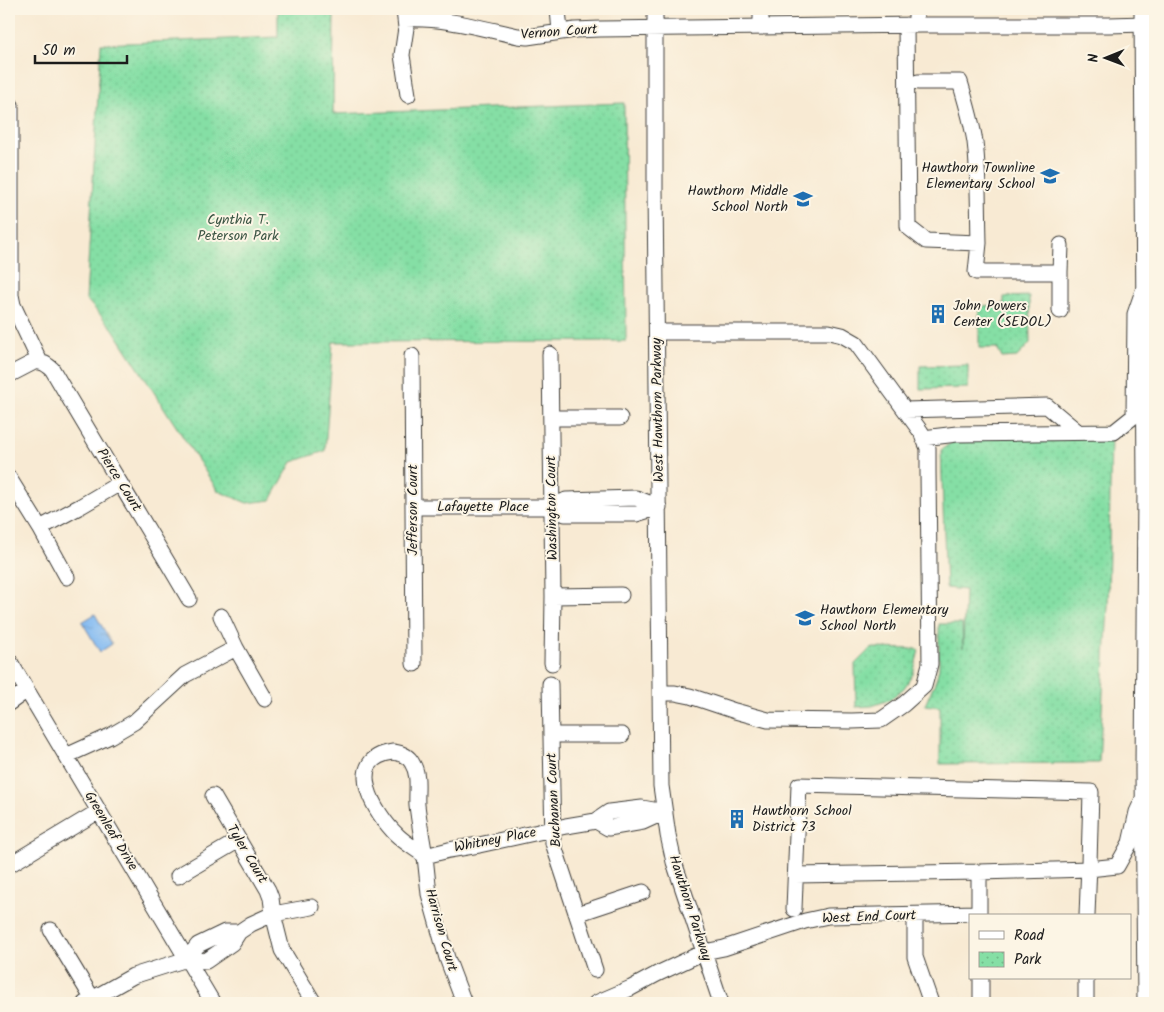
<svg xmlns="http://www.w3.org/2000/svg" width="1164" height="1012" viewBox="0 0 1164 1012" font-family="Kalam,sans-serif">
<style>
.park{fill:url(#park-dots);stroke:#507e60}
.water{fill:url(#water-ripples);stroke:#4f6b87}
.lines{fill:none;stroke-linecap:round;stroke-linejoin:round}
.minor-casing{stroke:#3d3b37;stroke-width:17}
.major-casing{stroke:#3d3b37;stroke-width:21}
.minor{stroke:#fff;stroke-width:15}
.major{stroke:#fff;stroke-width:19}
.labels{text-anchor:middle;dominant-baseline:central;stroke-width:4;stroke-linejoin:round;paint-order:stroke}
.street-label{font-size:14px;fill:#1c1c1c;stroke:#fcf5e5}
.poi-label{font-size:14px;fill:#1c1c1c;stroke:#fcf5e5;text-anchor:start}
.park-label{font-size:14px;fill:#3c5645;stroke:#fcf5e5}
</style>
<defs>
<pattern id="park-dots" width="8" height="8" patternUnits="userSpaceOnUse" patternTransform="scale(1.25)"><rect width="8" height="8" fill="#85dfa5"/><path d="M2 2h.1M6 6h.1" fill="none" stroke="#72bf8d" stroke-width="1.8" stroke-linecap="round"/></pattern>
<pattern id="water-ripples" width="26" height="14" patternUnits="userSpaceOnUse" patternTransform="scale(1.25)"><rect width="26" height="14" fill="#82baf2"/><path d="M2 4q2-2 4 0t4 0M15 11q2-2 4 0t4 0" fill="none" stroke="#709fcf"/></pattern>
</defs>
<rect width="100%" height="100%" fill="#fcf5e5"/>
<filter id="ink" filterUnits="userSpaceOnUse"><feTurbulence type="fractalNoise" baseFrequency=".02" numOctaves="2"/><feDisplacementMap in="SourceGraphic" scale="10" xChannelSelector="R" yChannelSelector="G"/><feConvolveMatrix kernelMatrix="1 2 1 2 8 2 1 2 1" color-interpolation-filters="sRGB"/></filter>
<filter id="wash" filterUnits="userSpaceOnUse"><feTurbulence type="fractalNoise" baseFrequency=".0096" numOctaves="4" result="noise"/><feDisplacementMap in="SourceGraphic" scale="20" xChannelSelector="R" yChannelSelector="G"/><feGaussianBlur stdDeviation="1.12" result="paint"/><feColorMatrix in="noise" values="0 0 0 0 0 0 0 0 0 0 0 0 0 0 0 0 0 1.4 0 .05"/><feComposite in="paint" operator="in"/></filter>
<g filter="url(#wash)">
<rect width="100%" height="100%" fill="#f8ead3"/>
<!-- park -->
<path class="park" d="M278,9H334L333,114L624,103L626,341L333,342L325,451L292,462L271,500L247,503L218,491L113,329L86,299L101,44L278,37Z
M1029,296L1030,343L1017,357L1002,358L997,348H979V306L1004,305V297Z
M968,365V388L920,389V366Z
M1111,435L1108,606L1099,763L940,764V707L925,705L936,680L939,668V624H962L963,648L965,590L946,588L941,450L957,438Z
M871,648L917,649L919,650L913,674L904,688L889,700L872,706L856,707L855,664Z"/>
<!-- water -->
<path class="water" d="M95,614L112,644L100,652L82,622Z"/>
</g>
<g filter="url(#ink)">
<g class="lines">
<!-- minor casing -->
<g class="minor-casing">
<path id="minor" d="M558,9L560,32
M655,9V190L661,786L668,835L674,862L721,1003
M761,9V27
M916,9V25
M404,10L406,28L402,55L408,95
M405,19C443,17 481,28 518,36L527,37L575,30L600,29L921,25H1109L1145,24L1155,20
M906,25L908,227L926,241L979,243C978,209 979,175 975,142C972,122 966,102 960,82H918
M11,105V295L13,305L40,362
M979,243L976,272H1060
M1060,311V272L1061,245
M657,332H829L842,335L856,343L921,432L928,448V471L930,664L924,686L904,704L881,720L852,721L768,720L735,711L690,696L675,693H660
M550,354L553,596L552,663
M412,356L414,664
M9,375L34,362C42,361 46,364 52,369C97,446 144,522 189,599
M905,410L1047,406L1078,432
M552,418H620
M923,438L957,434L1114,432L1134,416L1135,314L1143,291
M9,478L40,528L67,577
M413,507H552L566,500L636,498L659,507
M552,507L565,514H636L659,507
M40,528L81,506L120,483
M553,596L621,595
M221,616L236,648L265,699
M9,660L213,1003
M550,684L553,843L595,970
M9,703L27,690
M551,735H622
M393,752C401,753 408,755 412,763C420,775 416,791 417,805C419,822 422,839 425,856C416,849 405,843 397,835C375,814 342,759 393,752Z
M66,756L110,736L134,722L185,675L236,648
M213,796L268,890L271,898L273,914L282,950L314,1003
M9,865L99,811
M979,872L1089,869L1117,866L1130,843L1137,812L1143,799
M795,875L979,872V916
M178,876L239,840
M794,909L799,785L1091,792L1089,863L1087,916
M577,914L643,892
M915,915V957L931,1003
M51,930L95,1003
M187,959L198,945L225,932H239
M981,978V1003
M1086,978V1003
M85,1003L133,976L187,959L206,961L232,943L239,932L251,924L273,914L312,907
M464,1003L447,958L429,894L425,856L449,850L479,845L566,826L596,821L609,812L642,808L665,812L643,822L608,828L596,821
M596,1003L631,988L657,974L704,952L724,948L805,921L828,916L979,913"/>
</g>
<!-- major casing -->
<g class="major-casing">
<path id="major" d="M1144,9L1147,488L1145,771L1147,1003"/>
</g>
<!-- minor -->
<use href="#minor" class="minor"/>
<!-- major -->
<use href="#major" class="major"/>
</g>
</g>
<!-- icons -->
<defs>
<g id="school-bare" transform="scale(1.5)"><path d="M0-5L7-2L0 1L-7-2ZM-4 1L0 2.5L4 1V4Q0 6-4 4Z" fill="#1f6fb2" stroke="#fcf5e5" stroke-width="2.5" paint-order="stroke"/></g>
<g id="building-bare" transform="scale(1.5)"><path d="M-4-6H4V6H1V3H-1V6H-4ZM-2.5-4.3h1.7v1.8h-1.7ZM.8-4.3h1.7v1.8H.8ZM-2.5-1h1.7V.8h-1.7ZM.8-1h1.7V.8H.8Z" fill="#1f6fb2" stroke="#fcf5e5" stroke-width="2.5" paint-order="stroke"/></g>
</defs>
<g fill-rule="evenodd">
<use href="#school-bare" x="1050" y="176"/>
<use href="#school-bare" x="803" y="199"/>
<use href="#building-bare" x="938" y="314"/>
<use href="#school-bare" x="805" y="618"/>
<use href="#building-bare" x="737" y="819"/>
</g>
<g class="labels">
<!-- street labels -->
<g class="street-label">
<text transform="translate(559 32) rotate(-4)">Vernon Court</text>
<text transform="translate(658 410) rotate(-91)">West Hawthorn Parkway</text>
<text transform="translate(119 480) rotate(58)">Pierce Court</text>
<text x="483" y="507">Lafayette Place</text>
<text transform="translate(552 508) rotate(-91)">Washington Court</text>
<text transform="translate(413 510) rotate(-90)">Jefferson Court</text>
<text transform="translate(554 800) rotate(-93)">Buchanan Court</text>
<text transform="translate(111 831) rotate(59)">Greenleaf Drive</text>
<text transform="translate(495 840) rotate(-11)">Whitney Place</text>
<text transform="translate(247 854) rotate(59)">Tyler Court</text>
<text transform="translate(690 908) rotate(72)">Hawthorn Parkway</text>
<text transform="translate(869 917) rotate(-2)">West End Court</text>
<text transform="translate(441 930) rotate(74)">Harrison Court</text>
</g>
<!-- poi labels -->
<g class="poi-label">
<text x="1035" y="168" text-anchor="end">Hawthorn Townline<tspan x="1035" dy="16">Elementary School</tspan></text>
<text x="788" y="191" text-anchor="end">Hawthorn Middle<tspan x="788" dy="16">School North</tspan></text>
<text x="953" y="306">John Powers<tspan x="953" dy="16">Center (SEDOL)</tspan></text>
<text x="820" y="610">Hawthorn Elementary<tspan x="820" dy="16">School North</tspan></text>
<text x="752" y="811">Hawthorn School<tspan x="752" dy="16">District 73</tspan></text>
</g>
<!-- park labels -->
<g class="park-label">
<text x="238" y="220">Cynthia T.<tspan x="238" dy="16">Peterson Park</tspan></text>
</g>
</g>
<!-- margin -->
<rect width="1164" height="1012" fill="none" stroke="#fcf5e5" stroke-width="30"/>
<!-- legend -->
<rect x="969" y="914" width="162" height="65" fill="#fcf5e5" stroke="#a29e95"/>
<rect x="979" y="931" width="25" height="8" fill="#ffffff" stroke="#a29e95"/>
<text x="1014" y="940" font-size="15" fill="#1c1c1c">Road</text>
<rect x="979" y="952" width="25" height="15" fill="url(#park-dots)" stroke="#a29e95"/>
<text x="1014" y="964" font-size="15" fill="#1c1c1c">Park</text>
<!-- north arrow -->
<g transform="translate(1106 58) rotate(269)" stroke="#fcf5e5" stroke-width="4" paint-order="stroke">
<path d="M0-4L9 19L0 12L-9 19Z" fill="#1c1c1c"/>
<text y="-8" font-size="14" font-weight="bold" text-anchor="middle" fill="#1c1c1c">N</text>
</g>
<!-- scale -->
<path d="M35 55v8h92v-8" fill="none" stroke="#1c1c1c" stroke-width="2.5"/>
<text x="42" y="55" font-size="15" fill="#1c1c1c" stroke="#fcf5e5" stroke-width="4" paint-order="stroke">50 m</text>
</svg>
